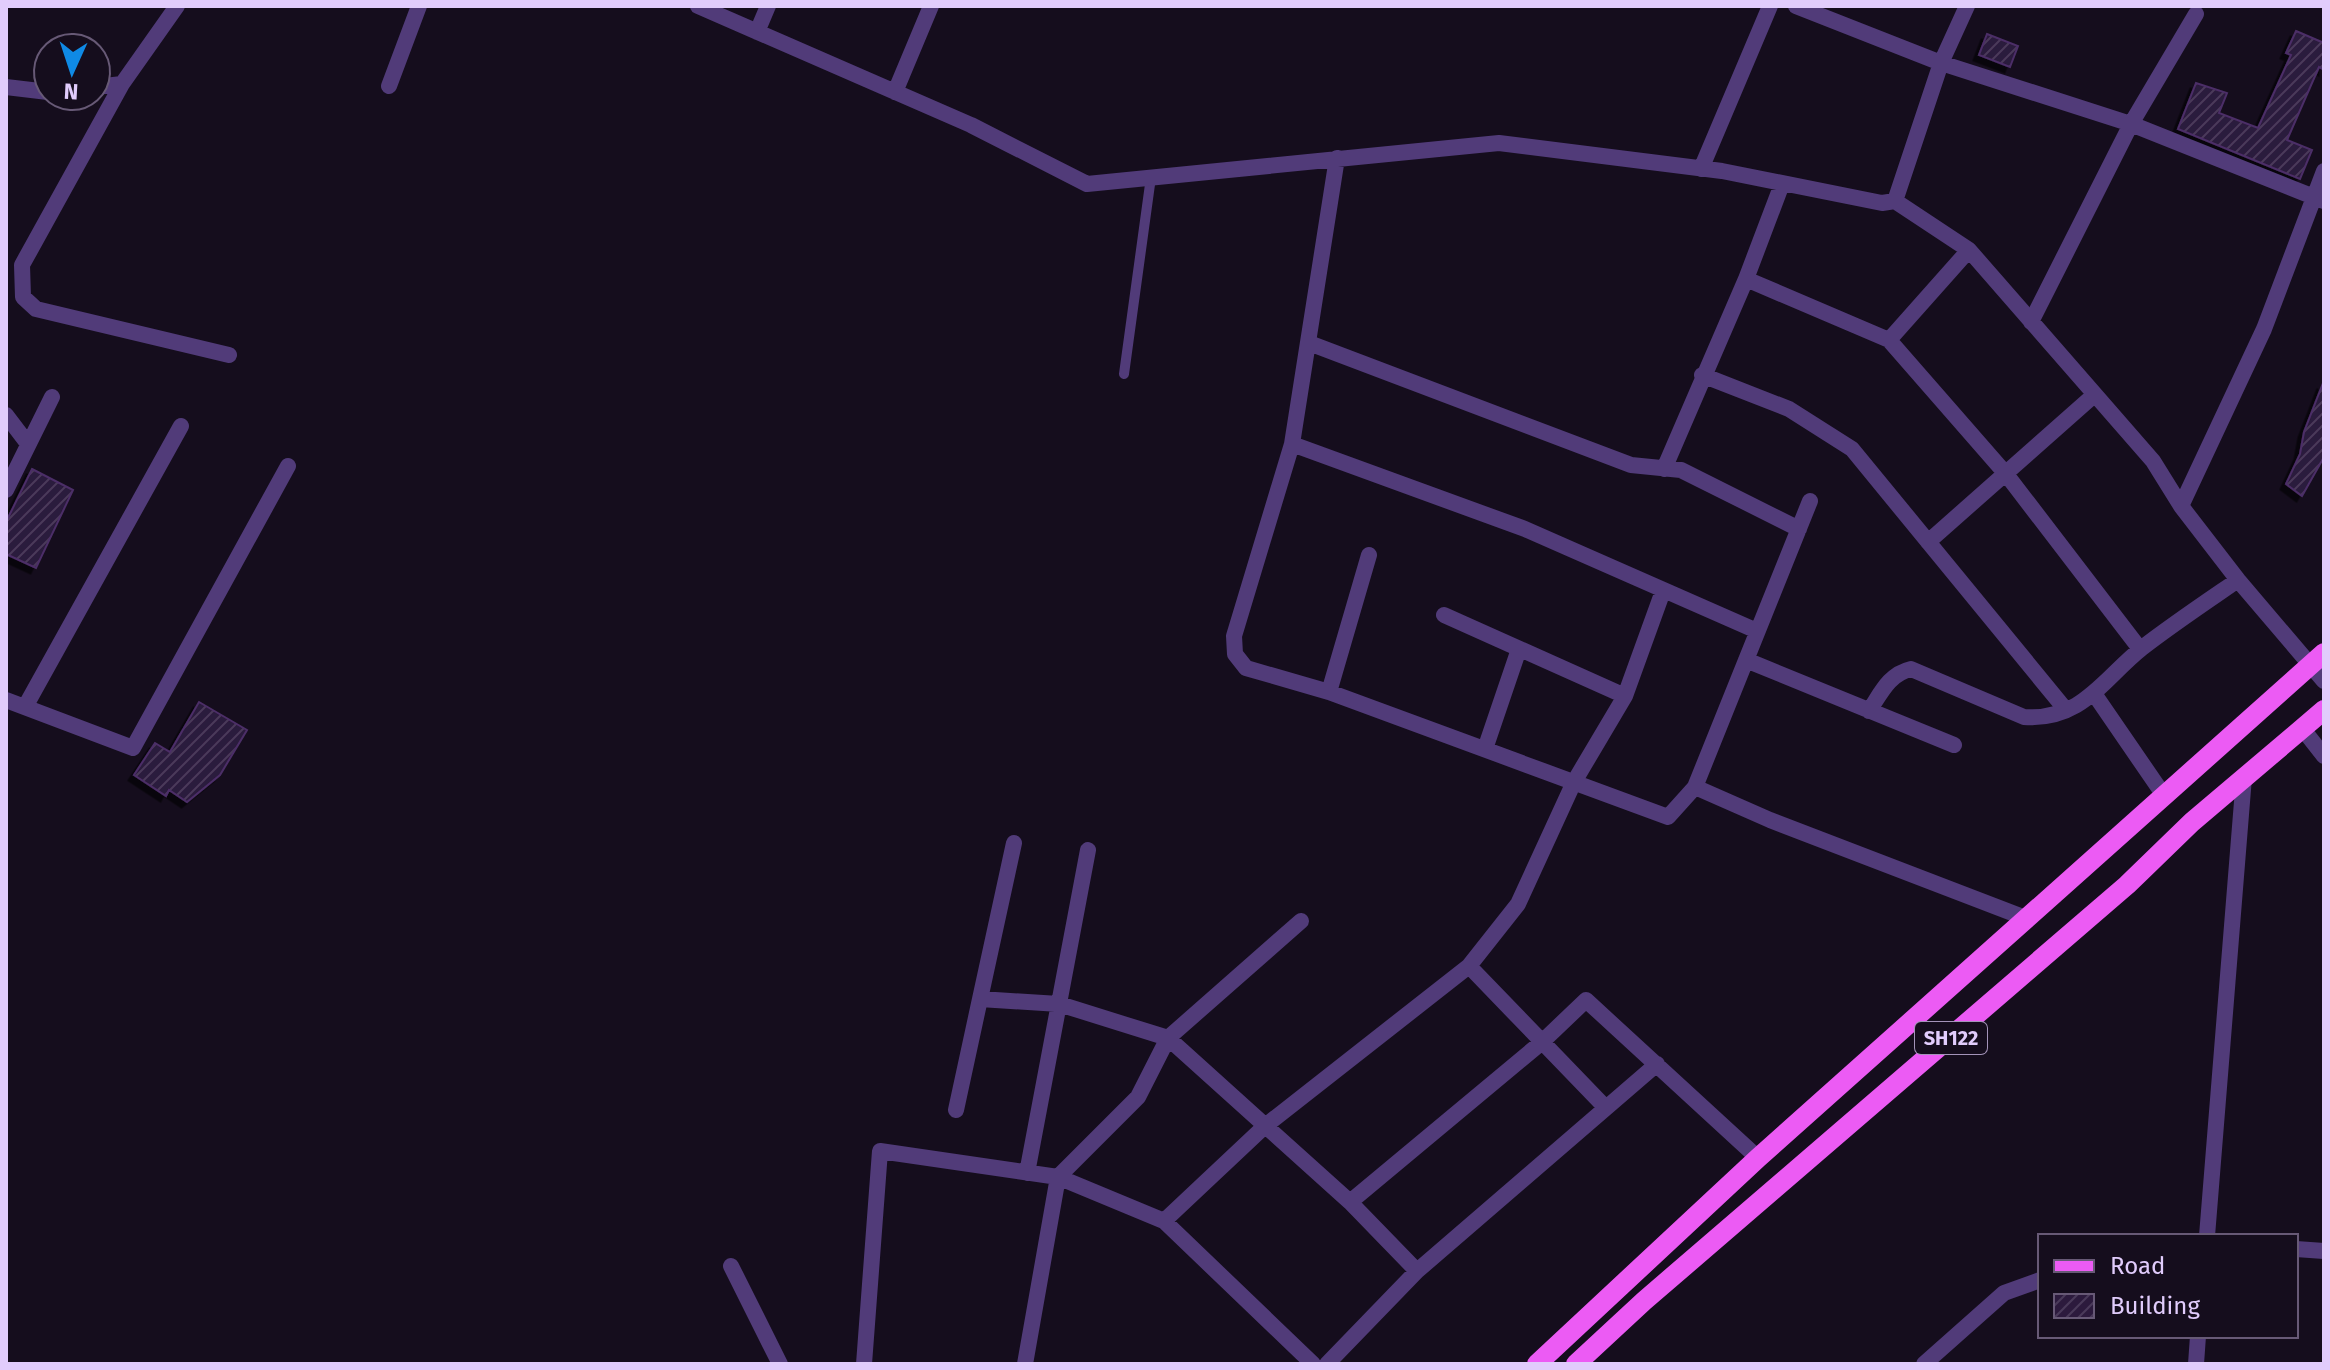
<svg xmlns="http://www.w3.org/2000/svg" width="2330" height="1370" viewBox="0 0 2330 1370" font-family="'Fira Sans',sans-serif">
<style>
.building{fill:url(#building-hatch);stroke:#4c2e67;stroke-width:2;filter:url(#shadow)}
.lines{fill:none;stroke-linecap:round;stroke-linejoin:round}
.service{stroke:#513b79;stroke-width:10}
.minor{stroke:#513b79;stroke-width:16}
.primary{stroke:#ec5bf4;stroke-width:20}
.labels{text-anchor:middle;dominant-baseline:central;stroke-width:7;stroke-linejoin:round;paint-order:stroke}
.shield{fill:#150d1d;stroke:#a493b9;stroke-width:2}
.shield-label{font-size:20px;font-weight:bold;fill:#e1ccfc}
</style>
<defs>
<pattern id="building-hatch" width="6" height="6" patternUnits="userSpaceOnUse" patternTransform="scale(2)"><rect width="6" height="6" fill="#2c1a3d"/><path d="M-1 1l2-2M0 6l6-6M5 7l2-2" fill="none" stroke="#4a3a5a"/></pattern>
<filter id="shadow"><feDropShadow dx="-5.5" dy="5.5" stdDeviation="0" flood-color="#0009"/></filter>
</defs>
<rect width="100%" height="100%" fill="#150d1d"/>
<!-- building -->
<path class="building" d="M2296,31L2324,43V70L2319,67L2287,140L2312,150L2300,179L2178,129L2196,83L2227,93L2219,113L2258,128L2291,55L2286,53Z
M1987,34L2018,46L2010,67L1979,55Z
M2323,383L2324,457L2302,496L2286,484L2300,454L2304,432Z
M32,469L73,490L36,568L6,554V522Z
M199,702L247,730L220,775L187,802L169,790L166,796L134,775L155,743L170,752Z"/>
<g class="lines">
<!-- service -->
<path class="service" d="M1124,374L1151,177"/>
<!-- minor -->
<path class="minor" d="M698,6L971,125L1087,184L1499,143L1722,171L1882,203L1895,201L1969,250L2153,461L2181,506L2238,580L2324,681
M1796,6L1941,63L2131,124L2324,201
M757,32L768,6
M122,84L22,265L23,297L36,309L229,355
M389,86L419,6
M6,87L48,92
M96,87L122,84L177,6
M895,92L931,6
M1337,158L1292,444L1234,636L1235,654L1246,668L1329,692L1668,817L1695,787
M1701,169L1770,6
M1895,201L1941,63L1967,6
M1746,279L1889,340L2006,474L2140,649
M2031,322L2131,124L2196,14
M1889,340L1969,250
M1309,343L1631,465L1681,470L1799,529
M1702,375L1789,409L1852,449L2066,710
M6,415L28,444
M1292,444L1525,529L1757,631
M1664,469L1746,279L1782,184
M6,490L52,397
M1810,501L1695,787L1770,820L2028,919
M2181,506L2264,329L2324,171
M1928,542L2093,396
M1444,615L1625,696L1663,591
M1746,660L1954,745
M1329,692L1369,555
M2095,695L2165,797
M6,700L133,748L288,466
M25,707L181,426
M1869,711C1881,693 1889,674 1911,669L2024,717C2082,721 2103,679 2142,648C2173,624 2206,602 2238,580
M2302,728L2324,756
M1485,749L1519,649
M1014,843L980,999L1059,1004L1168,1038L1350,1202L1417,1271
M1606,1108L1469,966L1518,904L1574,782L1625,696
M956,1110L980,999
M1027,1173L1088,850
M1350,1202L1542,1042L1586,1000L1758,1158
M1164,1221L1265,1126L1469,966
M2207,1236L2244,777
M2296,1249L2324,1251
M731,1266L780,1364
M864,1364L880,1151L1058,1177L1164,1221L1313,1364
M1025,1364L1058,1177L1138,1097L1168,1038L1301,921
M1327,1364L1417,1271L1657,1064
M1924,1364L2004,1293L2040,1280
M2196,1364L2198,1336"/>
<!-- primary -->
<path class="primary" d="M1537,1364L1758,1158L2324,653
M1576,1364L1644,1301L2127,885L2192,822L2324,710"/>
</g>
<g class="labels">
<!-- shield labels -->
<rect class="shield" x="1915" y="1022" width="72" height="32" rx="6"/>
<g class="shield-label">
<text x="1951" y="1038">SH122</text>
</g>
</g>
<!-- border -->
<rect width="2330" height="1370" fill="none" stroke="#e1ccfc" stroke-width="16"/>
<!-- legend -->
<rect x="2038" y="1234" width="260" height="104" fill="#150d1d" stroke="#675976" stroke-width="2"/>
<rect x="2054" y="1260" width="40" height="12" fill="#ec5bf4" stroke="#675976" stroke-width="2"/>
<text x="2110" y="1274" font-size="24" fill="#e1ccfc">Road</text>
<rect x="2054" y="1294" width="40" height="24" fill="url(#building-hatch)" stroke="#675976" stroke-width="2"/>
<text x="2110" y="1314" font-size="24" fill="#e1ccfc">Building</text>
<!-- north arrow -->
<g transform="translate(72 72) rotate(183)"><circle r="38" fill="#150d1d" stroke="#675976" stroke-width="2"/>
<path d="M0-6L14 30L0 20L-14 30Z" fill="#0f8ae5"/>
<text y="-12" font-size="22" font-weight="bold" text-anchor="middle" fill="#e1ccfc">N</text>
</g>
</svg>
